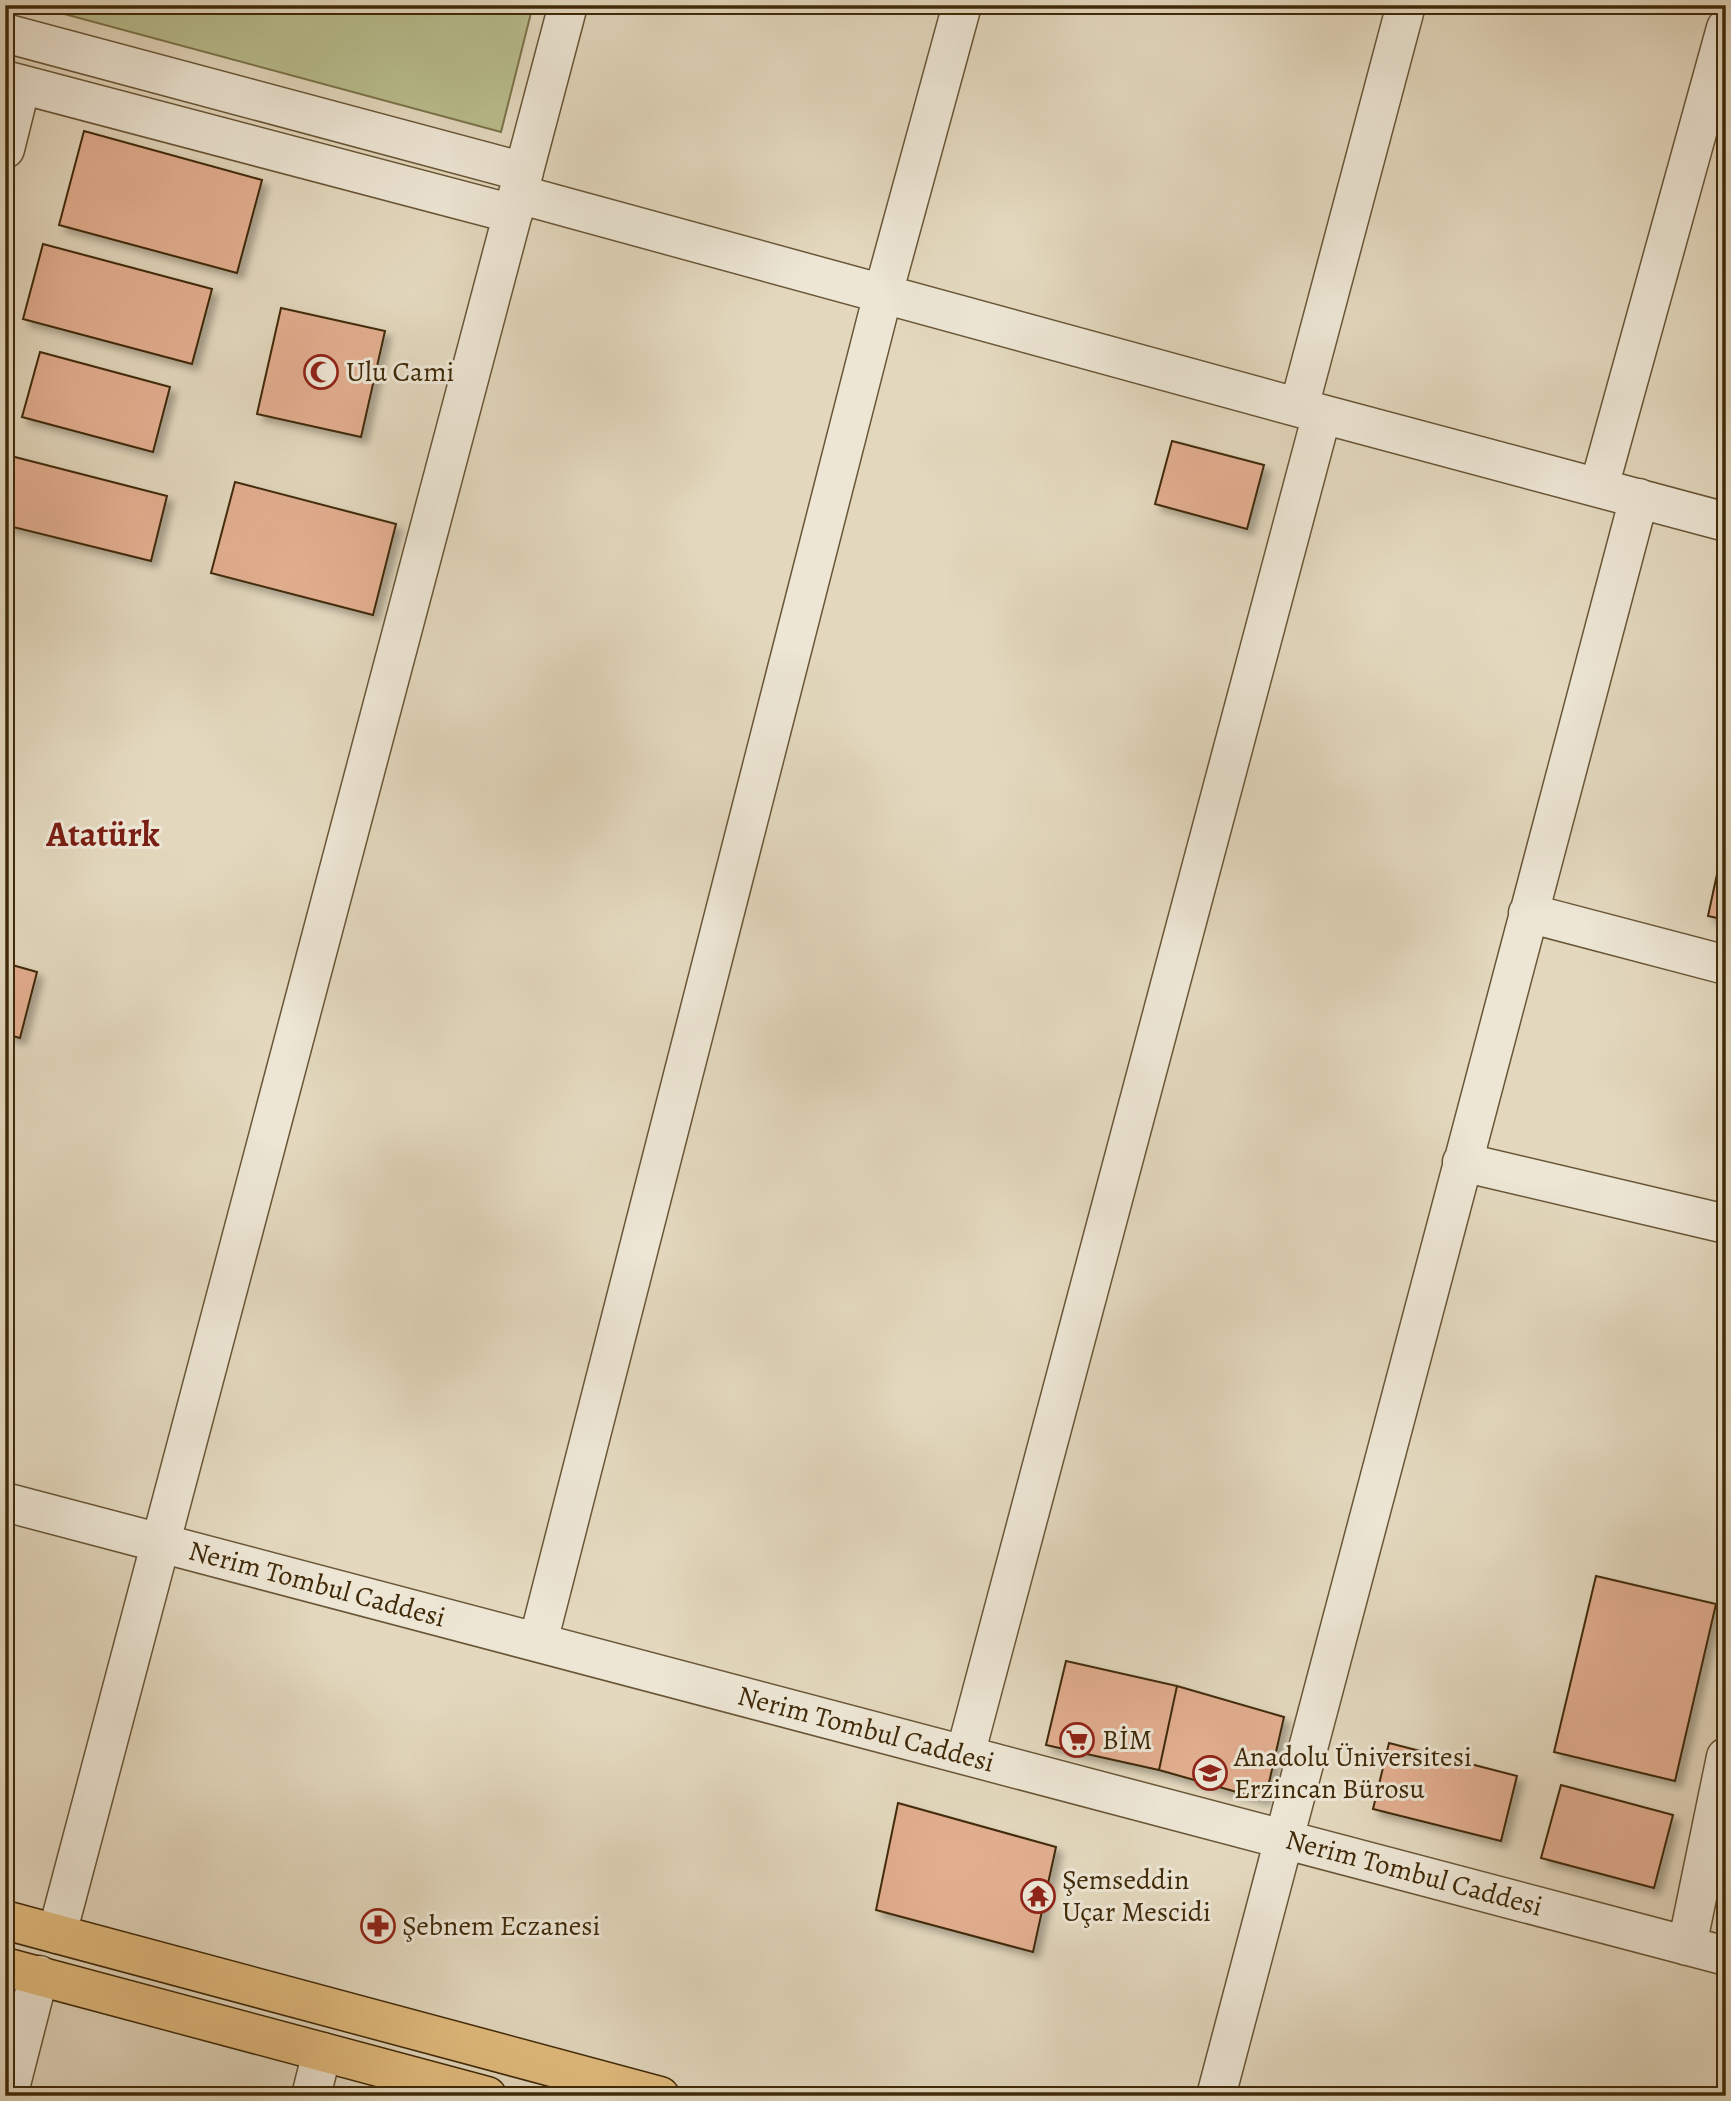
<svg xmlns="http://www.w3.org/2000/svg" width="1731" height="2101" viewBox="0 0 1731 2101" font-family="Alegreya,serif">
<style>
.green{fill:#b8bd8e;stroke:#7c744c;stroke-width:2}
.building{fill:#e2ae90;stroke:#402a09;stroke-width:2;filter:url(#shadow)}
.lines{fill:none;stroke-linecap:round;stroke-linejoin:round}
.minor-casing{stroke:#695636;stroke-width:41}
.major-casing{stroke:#402a09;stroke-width:41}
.minor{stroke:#ede6d5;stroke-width:38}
.major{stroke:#e2bc7f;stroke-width:38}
.labels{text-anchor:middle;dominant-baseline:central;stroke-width:6;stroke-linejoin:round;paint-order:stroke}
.poi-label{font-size:28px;fill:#402a09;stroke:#ede6d5;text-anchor:start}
.street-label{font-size:28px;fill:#402a09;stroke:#ede6d5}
.district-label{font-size:35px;font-weight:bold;fill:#7a1f14;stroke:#ede6d5}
</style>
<defs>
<filter id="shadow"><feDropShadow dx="6" dy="6" stdDeviation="3.5" flood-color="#0004"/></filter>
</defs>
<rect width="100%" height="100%" fill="#e3d8be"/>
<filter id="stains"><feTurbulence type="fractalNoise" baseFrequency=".00286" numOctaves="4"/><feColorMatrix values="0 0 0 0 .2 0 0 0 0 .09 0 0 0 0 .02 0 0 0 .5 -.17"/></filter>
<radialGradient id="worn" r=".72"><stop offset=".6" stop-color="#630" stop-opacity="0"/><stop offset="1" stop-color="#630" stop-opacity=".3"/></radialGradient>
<!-- green -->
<path class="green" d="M31,5H533L501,132Z"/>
<!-- building -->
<path class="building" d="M84,131L262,180L237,273L59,225Z
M43,244L212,289L192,364L23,319Z
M281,308L385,331L361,437L257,414Z
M40,352L170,387L153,452L22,417Z
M1172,441L1264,465L1247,529L1155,504Z
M7,455L167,496L151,561L5,525Z
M235,482L396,524L373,615L211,573Z
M1725,837H1726V920L1708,916Z
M5,963L37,972L20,1038L5,1034Z
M1596,1576L1716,1604L1675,1781L1554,1752Z
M1066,1661L1177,1686L1159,1770L1046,1745Z
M1177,1686L1284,1717L1265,1800L1159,1770Z
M1389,1743L1517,1776L1501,1841L1373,1809Z
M1561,1785L1673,1815L1654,1888L1541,1858Z
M898,1803L1056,1847L1033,1952L876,1910Z"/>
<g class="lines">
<!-- minor casing -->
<g class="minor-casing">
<path id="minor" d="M5,33L524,172
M5,80L513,214
M5,149L21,85
M518,194L1322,414L1726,522
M1299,407L1406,5
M1599,487L1726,28
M1528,913L1726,965
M1462,1162L1726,1224
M5,1502L1726,1956
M538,1642L883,294L962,5
M965,1755L1322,414
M57,1934L568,5
M1687,1946L1726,1757
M8,2096L39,1975
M311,2096L322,2052
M1216,2096L1639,498"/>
</g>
<!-- major casing -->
<g class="major-casing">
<path id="major" d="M5,1920L660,2096
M5,1967L487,2096"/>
</g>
<!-- minor -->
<use href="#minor" class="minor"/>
<!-- major -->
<use href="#major" class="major"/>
</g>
<!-- icons -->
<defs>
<g id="mosque-ring" transform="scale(1.75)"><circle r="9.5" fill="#ede6d5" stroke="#8f2418" stroke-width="1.5"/><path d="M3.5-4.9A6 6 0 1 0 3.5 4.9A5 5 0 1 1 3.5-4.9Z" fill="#8f2418"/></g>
<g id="supermarket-ring" transform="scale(1.75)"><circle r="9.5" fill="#ede6d5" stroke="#8f2418" stroke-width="1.5"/><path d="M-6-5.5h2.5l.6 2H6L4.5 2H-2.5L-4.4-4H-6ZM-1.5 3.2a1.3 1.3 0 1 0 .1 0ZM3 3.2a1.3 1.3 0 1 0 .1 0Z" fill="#8f2418"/></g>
<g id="university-ring" transform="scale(1.75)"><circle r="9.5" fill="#ede6d5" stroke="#8f2418" stroke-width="1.5"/><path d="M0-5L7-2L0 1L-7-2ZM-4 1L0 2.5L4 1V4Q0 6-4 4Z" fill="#8f2418"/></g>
<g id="temple-ring" transform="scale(1.75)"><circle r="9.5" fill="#ede6d5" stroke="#8f2418" stroke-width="1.5"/><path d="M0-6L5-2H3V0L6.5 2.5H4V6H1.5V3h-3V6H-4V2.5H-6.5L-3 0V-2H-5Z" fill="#8f2418"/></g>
<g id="pharmacy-ring" transform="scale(1.75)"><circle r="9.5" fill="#ede6d5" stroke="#8f2418" stroke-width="1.5"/><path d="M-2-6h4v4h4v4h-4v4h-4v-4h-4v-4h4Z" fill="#8f2418"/></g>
</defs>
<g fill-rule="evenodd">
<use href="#mosque-ring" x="321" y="372"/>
<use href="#supermarket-ring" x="1077" y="1740"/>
<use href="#university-ring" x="1210" y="1773"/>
<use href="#temple-ring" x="1038" y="1896"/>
<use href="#pharmacy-ring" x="378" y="1926"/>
</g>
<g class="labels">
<!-- poi labels -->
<g class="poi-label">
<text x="346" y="372">Ulu Cami</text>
<text x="1102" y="1740">BİM</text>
<text x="1234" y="1757">Anadolu Üniversitesi<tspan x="1234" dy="32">Erzincan Bürosu</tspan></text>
<text x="1062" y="1880">Şemseddin<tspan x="1062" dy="32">Uçar Mescidi</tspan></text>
<text x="402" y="1926">Şebnem Eczanesi</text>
</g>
<!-- street labels -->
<g class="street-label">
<text transform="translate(317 1584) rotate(15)">Nerim Tombul Caddesi</text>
<text transform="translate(866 1729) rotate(15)">Nerim Tombul Caddesi</text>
<text transform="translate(1414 1873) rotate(15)">Nerim Tombul Caddesi</text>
</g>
<!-- district labels -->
<g class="district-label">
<text x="103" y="834">Atatürk</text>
</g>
</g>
<!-- margin -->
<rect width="1731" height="2101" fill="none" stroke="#e3d8be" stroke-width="28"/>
<rect x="7" y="7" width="1717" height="2087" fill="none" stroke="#402a09" stroke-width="3.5"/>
<rect x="14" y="14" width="1703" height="2073" fill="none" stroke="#402a09" stroke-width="2"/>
<rect width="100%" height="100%" filter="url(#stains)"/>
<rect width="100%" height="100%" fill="url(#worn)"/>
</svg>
